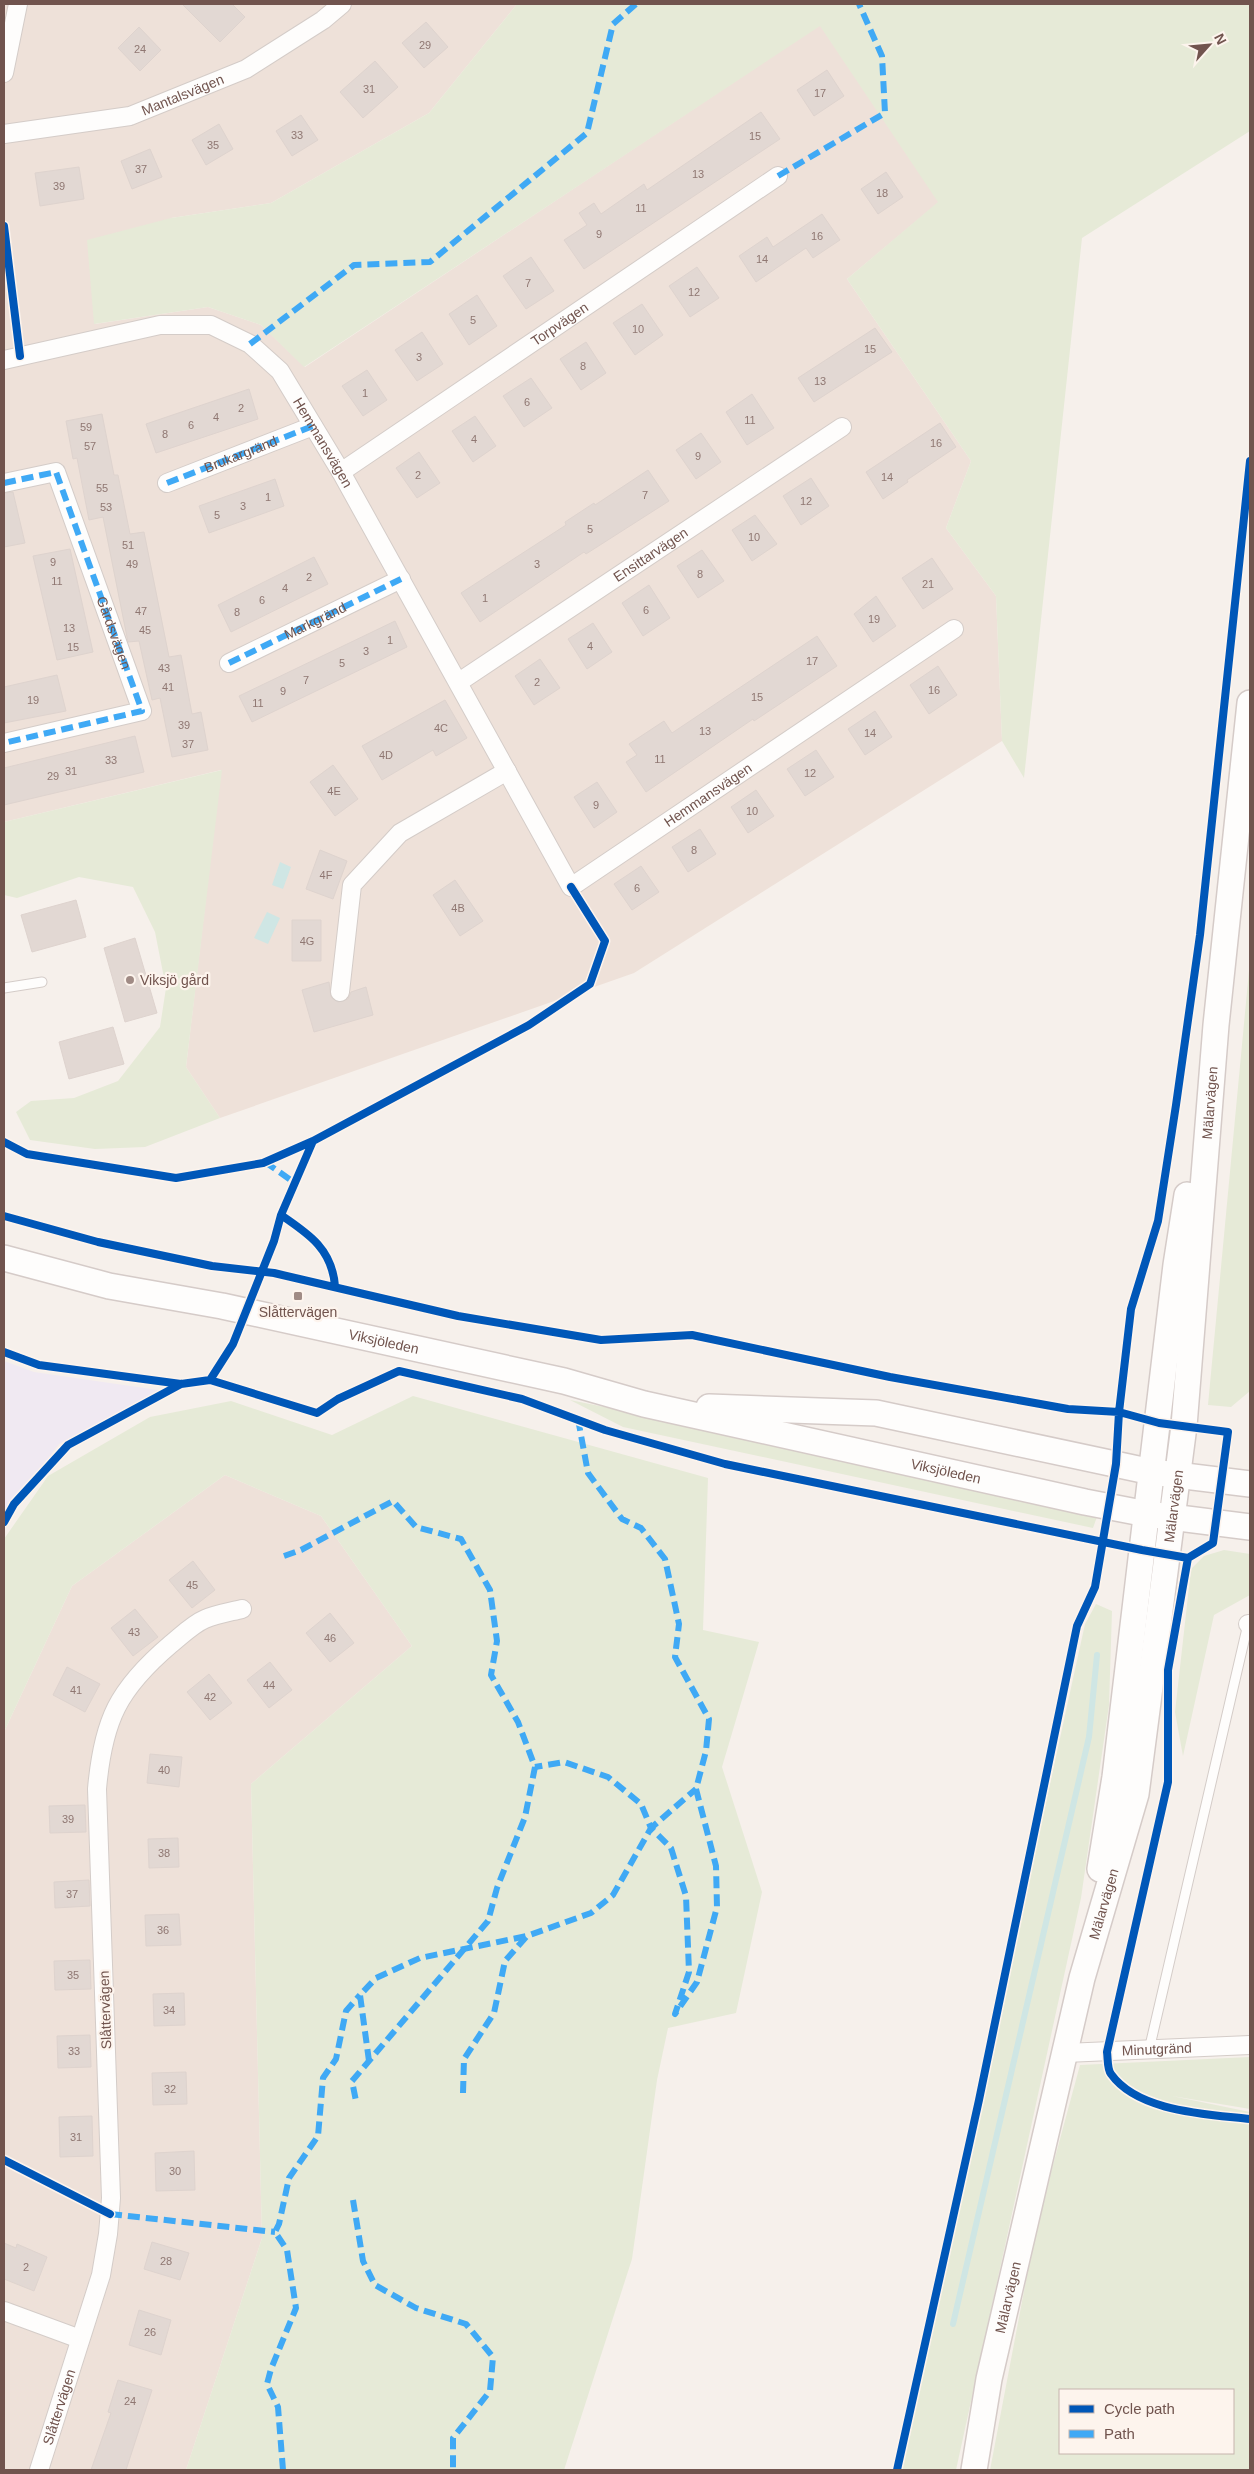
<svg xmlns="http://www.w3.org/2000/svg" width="1254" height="2474" viewBox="0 0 1254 2474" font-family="Helvetica,sans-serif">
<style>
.residential{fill:#eee1d9}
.education{fill:#f0e9f2}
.green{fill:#e6ead7;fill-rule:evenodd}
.water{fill:#cfe6e4}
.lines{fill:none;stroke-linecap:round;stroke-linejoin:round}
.stream{stroke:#cfe6e4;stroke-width:6}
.building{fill:#e2d8d3;stroke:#ded3ce}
.lane-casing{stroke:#d4ccc8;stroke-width:11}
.street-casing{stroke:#d4ccc8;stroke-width:20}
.secondary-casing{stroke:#d5cbc8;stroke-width:28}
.lane{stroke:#fefdfc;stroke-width:9}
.street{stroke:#fefdfc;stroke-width:18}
.secondary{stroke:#fefdfc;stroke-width:25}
.quiet{stroke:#3fa9f5;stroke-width:6;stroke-dasharray:12 6;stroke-linecap:butt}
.cycleway-casing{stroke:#fdf4ed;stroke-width:11}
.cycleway{stroke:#0057b8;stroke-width:8}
.poi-dot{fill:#a08b85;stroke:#fdf4ed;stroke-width:2}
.labels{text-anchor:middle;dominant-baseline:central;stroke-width:4.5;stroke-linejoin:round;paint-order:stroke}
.number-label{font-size:11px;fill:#8f7772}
.street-label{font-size:14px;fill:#71544e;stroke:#fdf4ed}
.poi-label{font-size:14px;fill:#71544e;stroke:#fdf4ed;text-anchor:start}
</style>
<rect width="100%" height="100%" fill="#f6f0eb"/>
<!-- residential -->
<path class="residential" d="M4,4H517L429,113L271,203L171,218L95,324L208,307L261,325L305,367L820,25L939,202L847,279L971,461L946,528L996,596L1002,741L634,973L220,1118L186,1067L221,770L4,822Z
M225,1475L321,1516L412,1646L251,1784L262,2238L186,2470H4V1732L72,1586Z"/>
<!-- education -->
<path class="education" d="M4,1361L34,1372L165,1391L59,1444L4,1516Z"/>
<!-- green -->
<path class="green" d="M517,4H1250V131L1082,238L1024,778L1002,741L996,596L946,528L971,461L847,279L938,202L820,26L304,367L261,325L208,307L94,324L87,240L171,218L271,203L429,113Z
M222,770L186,1067L220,1118L145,1147L95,1149L30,1140L16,1112L31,1101L74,1098L118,1081L160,1027L166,988L155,932L133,887L79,877L17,898L4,895V822Z
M1250,960V1391L1231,1407L1208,1405Z
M413,1396L708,1478L703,1630L759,1642L722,1767L762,1892L736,2013L668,2028L657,2080L632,2259L564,2470H186L262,2238L251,1784L412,1646L321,1516L225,1475L72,1586L4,1732V1539L48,1476L150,1417L231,1401L332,1435Z
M570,1400L1091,1506L1098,1514L1093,1528L623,1427Z
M1224,1550L1250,1554V1595L1214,1615L1183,1756L1175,1712L1191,1569L1204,1556Z
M1096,1604L1112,1611L1109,1705L1081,1898L956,2470H900L1085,1624Z
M1250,2057V2109L1172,2096L1250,2112V2470H990L1036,2228L1080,2065ZM1060,2390H1233V2453H1060Z"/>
<!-- water -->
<path class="water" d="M280,862L291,867L283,889L272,885Z
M267,912L280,918L268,944L254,938Z"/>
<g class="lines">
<!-- stream -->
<path class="stream" d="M953,2324L1089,1737L1097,1655"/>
</g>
<!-- building -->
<path class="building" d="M182,4H232L245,17L220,42Z
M426,22L448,47L424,68L402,43Z
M139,27L161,50L140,71L118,48Z
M375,61L398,87L363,118L340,92Z
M827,70L844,96L814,116L797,90Z
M761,112L780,139L584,269L564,240L587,225L579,213L594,203L601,214L644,184L647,190Z
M301,115L318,140L292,156L276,131Z
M219,124L233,149L206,165L192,140Z
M150,149L162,177L132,189L121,161Z
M79,167L84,199L40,206L35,173Z
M886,172L903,197L878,214L861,189Z
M822,214L840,240L813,258L806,248L756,282L739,256L767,237L773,247Z
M531,257L554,291L526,309L503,276Z
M697,267L719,298L690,317L669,286Z
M477,295L497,326L469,345L449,314Z
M642,304L663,335L635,355L613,323Z
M875,328L892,352L814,402L798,378Z
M422,332L443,364L417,381L395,350Z
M586,342L606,373L581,390L560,359Z
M367,370L387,400L363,416L342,386Z
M531,378L552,408L524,427L503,396Z
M249,389L258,419L156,453L146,424Z
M752,394L774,428L747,445L726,412Z
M102,414L114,475H118L130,534L144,532L169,657L181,655L192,714L201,712L208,750L172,757L160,698L152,700L139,641L128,642L103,517L89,520L77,458L73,459L66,421Z
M475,416L496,446L473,462L452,431Z
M940,423L956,447L907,480L908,482L883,499L866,472Z
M701,433L721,462L696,479L676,450Z
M419,452L440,483L417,498L396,468Z
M648,470L669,501L586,554L584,552L480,622L461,593L566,525L565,522L594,503L595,505Z
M811,478L829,506L801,525L783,496Z
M275,479L284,506L209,533L199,506Z
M13,492L25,543L4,547V493Z
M755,515L777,544L752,561L732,530Z
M70,549L93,652L57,660L33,556Z
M702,550L724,581L698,598L677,566Z
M314,557L328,584L231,632L218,605Z
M932,558L953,589L923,609L902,578Z
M649,585L670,618L643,636L622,603Z
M876,596L896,626L873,642L854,614Z
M395,621L407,647L252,722L239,696Z
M593,623L612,652L587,669L568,639Z
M817,636L837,666L754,721L753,719L646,792L626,762L637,755L629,744L664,721L672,733Z
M540,659L560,688L534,705L515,676Z
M938,666L957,695L929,714L910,685Z
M57,675L66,711L4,723V687Z
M445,700L467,738L436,756L433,750L382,780L362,746Z
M875,711L892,737L865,755L848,729Z
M135,736L144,772L4,805V768Z
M816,750L834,777L805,796L787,769Z
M333,765L358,799L335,816L310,782Z
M597,782L617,812L594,828L574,797Z
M756,790L774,816L748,833L731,807Z
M700,829L716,854L688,872L672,847Z
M320,850L347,861L333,899L306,889Z
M641,866L659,892L632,910L614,884Z
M455,880L483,921L460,936L433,895Z
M76,900L86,937L32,952L21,915Z
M292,920H321V961H292Z
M135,938L157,1013L125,1022L104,948Z
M329,982L331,997L338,1002L348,999L351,992L366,987L373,1015L314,1032L302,990Z
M113,1027L124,1064L69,1079L59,1042Z
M193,1561L215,1590L192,1608L169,1580Z
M135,1609L158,1637L133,1656L111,1628Z
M330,1613L354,1643L330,1662L306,1633Z
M270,1662L292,1690L269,1708L247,1680Z
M67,1667L100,1684L85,1712L53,1695Z
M209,1674L232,1703L210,1720L187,1692Z
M150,1754L182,1757L179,1787L147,1783Z
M85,1805L86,1832L50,1833L49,1806Z
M178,1838L179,1867L149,1868L148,1839Z
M89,1880L90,1906L55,1908L54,1882Z
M179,1914L181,1945L146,1946L145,1915Z
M90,1960L91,1989L55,1990L54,1961Z
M184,1993L185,2025L154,2026L153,1994Z
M90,2035L91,2067L58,2068L57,2036Z
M186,2072L187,2104L153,2105L152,2073Z
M92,2116L93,2156L60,2157L59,2117Z
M194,2151L195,2190L156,2191L155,2153Z
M152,2242L189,2253L180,2280L144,2269Z
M4,2243L16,2248L17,2244L47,2257L34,2291L4,2279Z
M139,2310L171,2320L161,2355L129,2345Z
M118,2380L152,2390L126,2470H91L111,2413L108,2412Z"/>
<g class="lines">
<!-- lane casing -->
<g class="lane-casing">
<path id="lane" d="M4,988L42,982
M1149,2050L1248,1624"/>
</g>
<!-- street casing -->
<g class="street-casing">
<g id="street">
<path d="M4,73L18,4"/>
<path id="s1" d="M4,134L130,116L246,69L323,20L342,4"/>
<path id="s2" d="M4,360L160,325H211L250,344L280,371L341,472L571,887L954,629"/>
<path id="s3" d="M341,472L778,176"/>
<path d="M4,483L56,472L142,711L4,743"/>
<path id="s4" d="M167,483L313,426"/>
<path id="s5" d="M229,663L401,579"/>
<path id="s6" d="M459,682L842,427"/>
<path d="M340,992L352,885L400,833L507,771"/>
<path d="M1248,1624H1250"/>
<path id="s7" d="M1065,2053L1250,2045"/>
<path d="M4,2311L80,2339"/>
<path id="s8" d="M39,2470L101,2275L108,2234L111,2198L97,1789C103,1720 118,1689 171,1644C181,1636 193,1624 205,1619C217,1614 230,1612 242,1609"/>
</g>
</g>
<!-- secondary casing -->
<g class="secondary-casing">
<g id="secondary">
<path id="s9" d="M4,1258L109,1286L222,1306L564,1381L644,1404L1085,1502L1147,1514L1250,1527"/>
<path d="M709,1407L876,1413L1152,1472L1250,1484"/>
<path d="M1100,1869L1115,1777L1176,1265L1187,1195"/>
<path id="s10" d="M974,2470L989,2379L1082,1978L1136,1794L1184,1426L1216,1025L1250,703"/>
</g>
</g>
<!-- lane -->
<use href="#lane" class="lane"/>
<!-- street -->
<use href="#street" class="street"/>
<!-- secondary -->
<use href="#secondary" class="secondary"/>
<!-- quiet -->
<g class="quiet">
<path d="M778,176L885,113L882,56L859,4"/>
<path d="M250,344L354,265L430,262L587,133L613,24L636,4"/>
<path id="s11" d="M4,483L56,472L142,711L4,743"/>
<path d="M167,483L313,426"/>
<path d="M229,663L401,579"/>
<path d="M265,1162L295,1183"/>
<path d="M578,1419L588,1473L622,1519L641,1528L665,1559L679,1624L675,1657L709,1719L706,1751L696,1789L716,1866L717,1907L697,1982L675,2014L689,1972L686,1896L671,1848L651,1828L696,1789"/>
<path d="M284,1556L301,1550L393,1501L416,1527L461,1539L490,1590L497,1641L491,1675L518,1722L535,1767L525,1817L497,1888L488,1921L352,2081L356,2101"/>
<path d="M369,2061L360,1995L376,1978L420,1958L527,1936"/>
<path d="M463,2093L464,2059L494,2013L505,1961L527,1936L591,1913L613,1895L651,1828L641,1804L608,1777L564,1762L535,1767"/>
<path d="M353,2200L363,2261L375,2285L416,2308L466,2324L493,2357L490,2391L453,2438V2470"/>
<path d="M110,2214L275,2232"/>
<path d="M283,2470L278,2407L267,2384L271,2369L296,2308L287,2250L275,2232L279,2224L289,2178L318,2136L323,2078L336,2059L346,2011L360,1995"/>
</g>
<!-- cycleway casing -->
<g class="cycleway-casing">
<path id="cycleway" d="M4,226L20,356
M4,1142L27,1154L176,1178L263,1163L313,1141
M281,1215L313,1141L529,1025L590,984L605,941L571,887
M4,1216L98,1242L212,1266L274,1273L458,1316L601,1340L692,1335L890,1377L1068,1409L1119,1412L1159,1423L1228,1432L1213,1543L1188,1558
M4,1352L39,1365L181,1384L210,1380L317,1413L338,1399L399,1371L522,1399L605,1430L725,1464L1142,1550L1188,1558L1168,1670V1782L1107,2052C1108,2058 1107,2069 1111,2074C1138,2112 1207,2114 1250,2119
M210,1380L233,1344L274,1241L281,1215C309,1234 332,1249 335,1286
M4,1522L14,1504L68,1445L181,1384
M4,2160L110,2214
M897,2470L979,2100L1077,1626L1095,1587L1116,1464L1119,1412L1131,1309L1158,1221L1176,1105L1200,935L1250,461"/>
</g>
<!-- cycleway -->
<use href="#cycleway" class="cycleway"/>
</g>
<!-- markers -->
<g class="poi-dot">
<circle cx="130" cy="980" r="5"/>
<rect x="293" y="1291" width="10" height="10" rx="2.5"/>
</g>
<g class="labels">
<!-- number labels -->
<g class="number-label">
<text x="425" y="45">29</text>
<text x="140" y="49">24</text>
<text x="369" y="89">31</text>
<text x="820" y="93">17</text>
<text x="297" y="135">33</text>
<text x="755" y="136">15</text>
<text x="213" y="145">35</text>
<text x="141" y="169">37</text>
<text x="698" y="174">13</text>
<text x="59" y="186">39</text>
<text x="882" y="193">18</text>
<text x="641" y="208">11</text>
<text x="599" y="234">9</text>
<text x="817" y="236">16</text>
<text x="762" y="259">14</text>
<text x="528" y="283">7</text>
<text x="694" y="292">12</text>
<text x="473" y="320">5</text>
<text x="638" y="329">10</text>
<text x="870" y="349">15</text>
<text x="419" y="357">3</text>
<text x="583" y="366">8</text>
<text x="820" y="381">13</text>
<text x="365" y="393">1</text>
<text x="527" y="402">6</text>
<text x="241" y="408">2</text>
<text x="216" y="417">4</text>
<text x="750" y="420">11</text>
<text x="191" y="425">6</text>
<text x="86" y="427">59</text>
<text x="165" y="434">8</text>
<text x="474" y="439">4</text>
<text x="936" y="443">16</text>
<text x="90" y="446">57</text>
<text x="698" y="456">9</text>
<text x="418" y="475">2</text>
<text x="887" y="477">14</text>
<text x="102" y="488">55</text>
<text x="645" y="495">7</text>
<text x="268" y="497">1</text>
<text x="806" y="501">12</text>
<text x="243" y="506">3</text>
<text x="106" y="507">53</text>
<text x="217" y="515">5</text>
<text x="590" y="529">5</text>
<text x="754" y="537">10</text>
<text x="128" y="545">51</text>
<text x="53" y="562">9</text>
<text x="132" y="564">49</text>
<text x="537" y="564">3</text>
<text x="700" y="574">8</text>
<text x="309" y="577">2</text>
<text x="57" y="581">11</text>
<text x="928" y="584">21</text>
<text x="285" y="588">4</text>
<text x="485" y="598">1</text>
<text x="262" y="600">6</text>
<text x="646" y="610">6</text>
<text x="141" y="611">47</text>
<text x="237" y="612">8</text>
<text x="874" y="619">19</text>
<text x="69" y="628">13</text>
<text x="145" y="630">45</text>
<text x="390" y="640">1</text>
<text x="590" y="646">4</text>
<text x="73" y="647">15</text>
<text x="366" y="651">3</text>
<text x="812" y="661">17</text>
<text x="342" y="663">5</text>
<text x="164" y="668">43</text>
<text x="306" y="680">7</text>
<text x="537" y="682">2</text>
<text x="168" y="687">41</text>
<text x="934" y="690">16</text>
<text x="283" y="691">9</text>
<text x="757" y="697">15</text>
<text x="33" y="700">19</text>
<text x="258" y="703">11</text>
<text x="184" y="725">39</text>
<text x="441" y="728">4C</text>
<text x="705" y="731">13</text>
<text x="870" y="733">14</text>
<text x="188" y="744">37</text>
<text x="386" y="755">4D</text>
<text x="660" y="759">11</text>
<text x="111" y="760">33</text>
<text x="71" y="771">31</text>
<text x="810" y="773">12</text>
<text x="53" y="776">29</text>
<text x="334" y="791">4E</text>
<text x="596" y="805">9</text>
<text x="752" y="811">10</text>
<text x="694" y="850">8</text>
<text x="326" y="875">4F</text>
<text x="637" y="888">6</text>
<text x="458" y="908">4B</text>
<text x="307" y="941">4G</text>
<text x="192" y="1585">45</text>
<text x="134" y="1632">43</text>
<text x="330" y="1638">46</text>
<text x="269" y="1685">44</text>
<text x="76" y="1690">41</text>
<text x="210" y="1697">42</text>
<text x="164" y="1770">40</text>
<text x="68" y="1819">39</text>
<text x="164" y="1853">38</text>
<text x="72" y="1894">37</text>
<text x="163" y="1930">36</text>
<text x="73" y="1975">35</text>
<text x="169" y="2010">34</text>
<text x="74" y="2051">33</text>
<text x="170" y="2089">32</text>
<text x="76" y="2137">31</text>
<text x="175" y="2171">30</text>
<text x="166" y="2261">28</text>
<text x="26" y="2267">2</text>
<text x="150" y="2332">26</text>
<text x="130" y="2401">24</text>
</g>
<!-- street labels -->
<g class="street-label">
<text stroke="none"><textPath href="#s1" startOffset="184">Mantalsvägen</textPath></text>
<text stroke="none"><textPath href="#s3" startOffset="264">Torpvägen</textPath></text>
<text stroke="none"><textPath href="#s2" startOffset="378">Hemmansvägen</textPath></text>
<text stroke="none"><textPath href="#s4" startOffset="79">Brukargränd</textPath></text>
<text stroke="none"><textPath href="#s6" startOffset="230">Ensittarvägen</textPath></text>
<text stroke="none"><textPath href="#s5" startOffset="96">Markgränd</textPath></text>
<text stroke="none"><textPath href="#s11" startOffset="224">Gårdsvägen</textPath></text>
<text stroke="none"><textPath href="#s2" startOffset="1052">Hemmansvägen</textPath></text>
<text stroke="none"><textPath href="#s10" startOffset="1391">Mälarvägen</textPath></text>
<text stroke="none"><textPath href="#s9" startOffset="389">Viksjöleden</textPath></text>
<text stroke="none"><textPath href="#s9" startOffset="966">Viksjöleden</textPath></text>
<text stroke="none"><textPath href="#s10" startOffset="986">Mälarvägen</textPath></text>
<text stroke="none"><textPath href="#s10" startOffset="581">Mälarvägen</textPath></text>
<text transform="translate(105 2010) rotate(-92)">Slåttervägen</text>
<text stroke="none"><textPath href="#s7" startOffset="92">Minutgränd</textPath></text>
<text stroke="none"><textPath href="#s10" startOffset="176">Mälarvägen</textPath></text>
<text stroke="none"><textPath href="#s8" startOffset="66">Slåttervägen</textPath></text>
</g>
<!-- poi labels -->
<g class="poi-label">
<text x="140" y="980">Viksjö gård</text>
<text x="298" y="1312" text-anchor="middle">Slåttervägen</text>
</g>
</g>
<!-- border -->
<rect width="1254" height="2474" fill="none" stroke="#71544e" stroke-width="10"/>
<!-- legend -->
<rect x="1059" y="2389" width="175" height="65" fill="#fdf4ed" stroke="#c5b4ad"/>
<rect x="1069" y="2405" width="25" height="8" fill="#0057b8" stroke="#c5b4ad"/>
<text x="1104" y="2414" font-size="15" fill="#71544e">Cycle path</text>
<rect x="1069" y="2430" width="25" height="8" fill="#3fa9f5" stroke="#c5b4ad"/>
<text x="1104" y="2439" font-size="15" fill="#71544e">Path</text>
<!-- north arrow -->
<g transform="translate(1209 45) rotate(63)" stroke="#fdf4ed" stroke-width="4" paint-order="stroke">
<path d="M0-4L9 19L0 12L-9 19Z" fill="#71544e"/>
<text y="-8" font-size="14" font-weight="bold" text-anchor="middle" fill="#71544e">N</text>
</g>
</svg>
